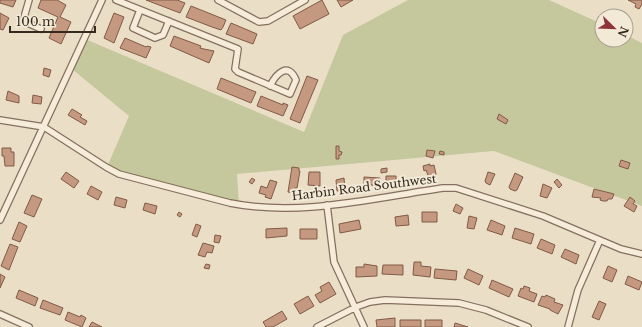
<svg xmlns="http://www.w3.org/2000/svg" width="642" height="327" viewBox="0 0 642 327" font-family="'Libre Baskerville',serif">
<style>
.green{fill:#c5c89c}
.building{fill:#c59980;stroke:#815a46}
.lines{fill:none;stroke-linecap:round;stroke-linejoin:round}
.street-casing{stroke:#84705e;stroke-width:8}
.street{stroke:#f6ecd9;stroke-width:5.5}
.labels{text-anchor:middle;dominant-baseline:central;stroke-width:4;stroke-linejoin:round;paint-order:stroke}
.street-label{font-size:12px;fill:#362a20;stroke:#f2e9d6}
</style>
<rect width="100%" height="100%" fill="#eadec7"/>
<!-- green -->
<path class="green" d="M408,0H549L602,24V40H626V35L642,43V206L494,151L237,174L239,205L122,177L107,167L129,116L72,69L85,39L304,132L343,35Z"/>
<!-- building -->
<path class="building" d="M0,0H16L13,7L0,3Z
M41,0H57L66,5L60,17L71,22L61,44L49,38L58,17L38,8Z
M146,0H177L185,3L180,13Z
M322,0L329,14L300,29L293,16Z
M337,0H353L341,7Z
M628,0H642V4L639,9L635,7L636,4Z
M191,6L226,20L223,27L221,30L212,27L186,17Z
M0,13L9,18L3,30L0,29Z
M114,13L124,17L114,43L104,38Z
M231,23L257,34L253,44L226,34Z
M174,36L201,46L200,48L204,49L214,51L209,63L170,46Z
M125,38L146,47L147,46L151,47L146,58L120,48Z
M44,68L51,70L49,77L43,75Z
M307,76L318,80L300,123L290,119Z
M221,78L256,92L251,103L217,89Z
M8,91L19,96V103L6,100Z
M33,95L42,97L41,104L32,103Z
M261,96L283,105V103L288,105L283,116L257,106Z
M72,109L82,115L80,117L87,121L85,125L68,115Z
M499,114L508,120L506,124L497,119Z
M336,146H339V151L342,152L341,155H339V159H336Z
M2,148H11V152H14V166H5L4,156H2Z
M427,150L435,151L433,158L426,156Z
M440,151L444,152V155L439,154Z
M621,160L630,163L628,169L619,166Z
M430,164V166L434,165L436,174L435,176L429,178L426,170L424,171L423,166Z
M292,167L299,168V171H300L297,188H295L294,193L288,192Z
M387,168V172L381,173V169Z
M66,172L79,181L74,188L61,179Z
M309,172H320V186L308,185Z
M488,172L495,174L490,185L486,183L485,181Z
M515,173L523,177L517,190L515,191L510,189L509,187Z
M386,176H396V186L386,187Z
M364,177L380,178L379,186L364,184Z
M252,178L255,180L252,184L249,182Z
M344,178L345,190L337,191L336,180Z
M557,179L562,185L559,188L554,182Z
M270,180L277,182L271,199L265,197L266,195L259,193L261,186L267,188Z
M543,184L552,188L547,198L540,196Z
M91,186L102,192L98,200L87,194Z
M594,189L614,194L612,199H608L607,201H603L600,200L601,198L592,197Z
M32,195L42,199L34,217L24,213Z
M116,197L127,200L125,208L114,205Z
M630,197L635,201L633,204L637,206L634,212L624,206Z
M145,203L157,206L155,214L143,210Z
M456,204L463,208L460,214L453,211Z
M179,212L182,214L180,217L177,215Z
M422,212H437V222H422Z
M408,215L409,225L396,226L395,217Z
M469,216L477,218L474,229L467,228Z
M359,220L361,229L340,233L339,224Z
M491,220L505,226L502,235L487,230Z
M19,222L27,226L20,242L12,239Z
M196,224L201,226L197,237L192,235Z
M287,228V236L266,238V229Z
M515,228L534,234L531,244L512,238Z
M300,229H317V239H300Z
M215,235L221,236L219,243L214,242Z
M541,239L555,245L552,254L537,248Z
M203,243L214,246L212,253L207,252L205,257L198,255Z
M10,244L18,247L9,270L1,266Z
M565,249L579,255L576,264L561,257Z
M414,262H421V266L431,267L430,277L413,275Z
M206,264L210,265L209,269L204,268Z
M364,264L377,266V276L356,277V267H364Z
M383,265H403V275L382,274Z
M608,266L617,270L612,282L603,278Z
M435,269L457,271L456,280L434,278Z
M468,269L483,276L479,285L464,278Z
M0,274L5,277L0,288Z
M628,276L642,282L639,290L625,284Z
M492,280L513,289L509,297L489,288Z
M329,282L336,294L320,303L315,295L322,291L320,287Z
M524,286L530,288L529,291L537,294L534,302L518,296L521,288L523,289Z
M19,290L38,298L35,306L16,298Z
M546,295L555,299L554,302L563,305L558,314L550,310V309L538,305L542,296L545,297Z
M308,296L314,306L300,314L294,304Z
M43,300L63,308L60,315L40,308Z
M599,301L606,304L599,320L592,317Z
M282,311L287,319L273,327H266L263,322Z
M68,312L80,317L81,315L86,318L82,327L65,320Z
M395,318V327H377L376,320Z
M400,320H421V327H400Z
M425,320H442V327H425Z
M92,322L102,327H89Z
M455,323L468,327H454Z"/>
<g class="lines">
<!-- street casing -->
<g class="street-casing">
<path id="street" d="M29,0L23,21L41,29
M116,0L238,49L235,69L238,72L290,94L296,80C288,61 276,74 270,86
M218,0L259,22L268,21L305,0
M140,10L133,28L155,38L163,35L169,21
M0,120L44,127L106,167L119,174L230,203C300,217 374,198 443,188H456L543,216L621,249L642,254
M327,205L334,262L364,327
M0,220L102,0
M0,314L29,327
M317,327L356,307L370,302L385,300L459,303L486,310L528,327
M568,327L578,290L600,240"/>
</g>
<!-- street -->
<use href="#street" class="street"/>
</g>
<g class="labels">
<!-- street labels -->
<g class="street-label">
<text transform="translate(364 187) rotate(-7)">Harbin Road Southwest</text>
</g>
</g>
<!-- north arrow -->
<g transform="translate(614 28) rotate(113)"><circle r="19" fill="#f2e9d6" stroke="#a79d8d"/>
<path d="M0-3L7 15L0 10L-7 15Z" fill="#8e3339"/>
<text y="-6" font-size="11" font-weight="bold" text-anchor="middle" fill="#362a20">N</text>
</g>
<!-- scale -->
<path d="M10 26v6h85v-6" fill="none" stroke="#362a20" stroke-width="2"/>
<text x="16" y="26" font-size="12" fill="#362a20" stroke="#f2e9d6" stroke-width="3" paint-order="stroke">100 m</text>
</svg>
